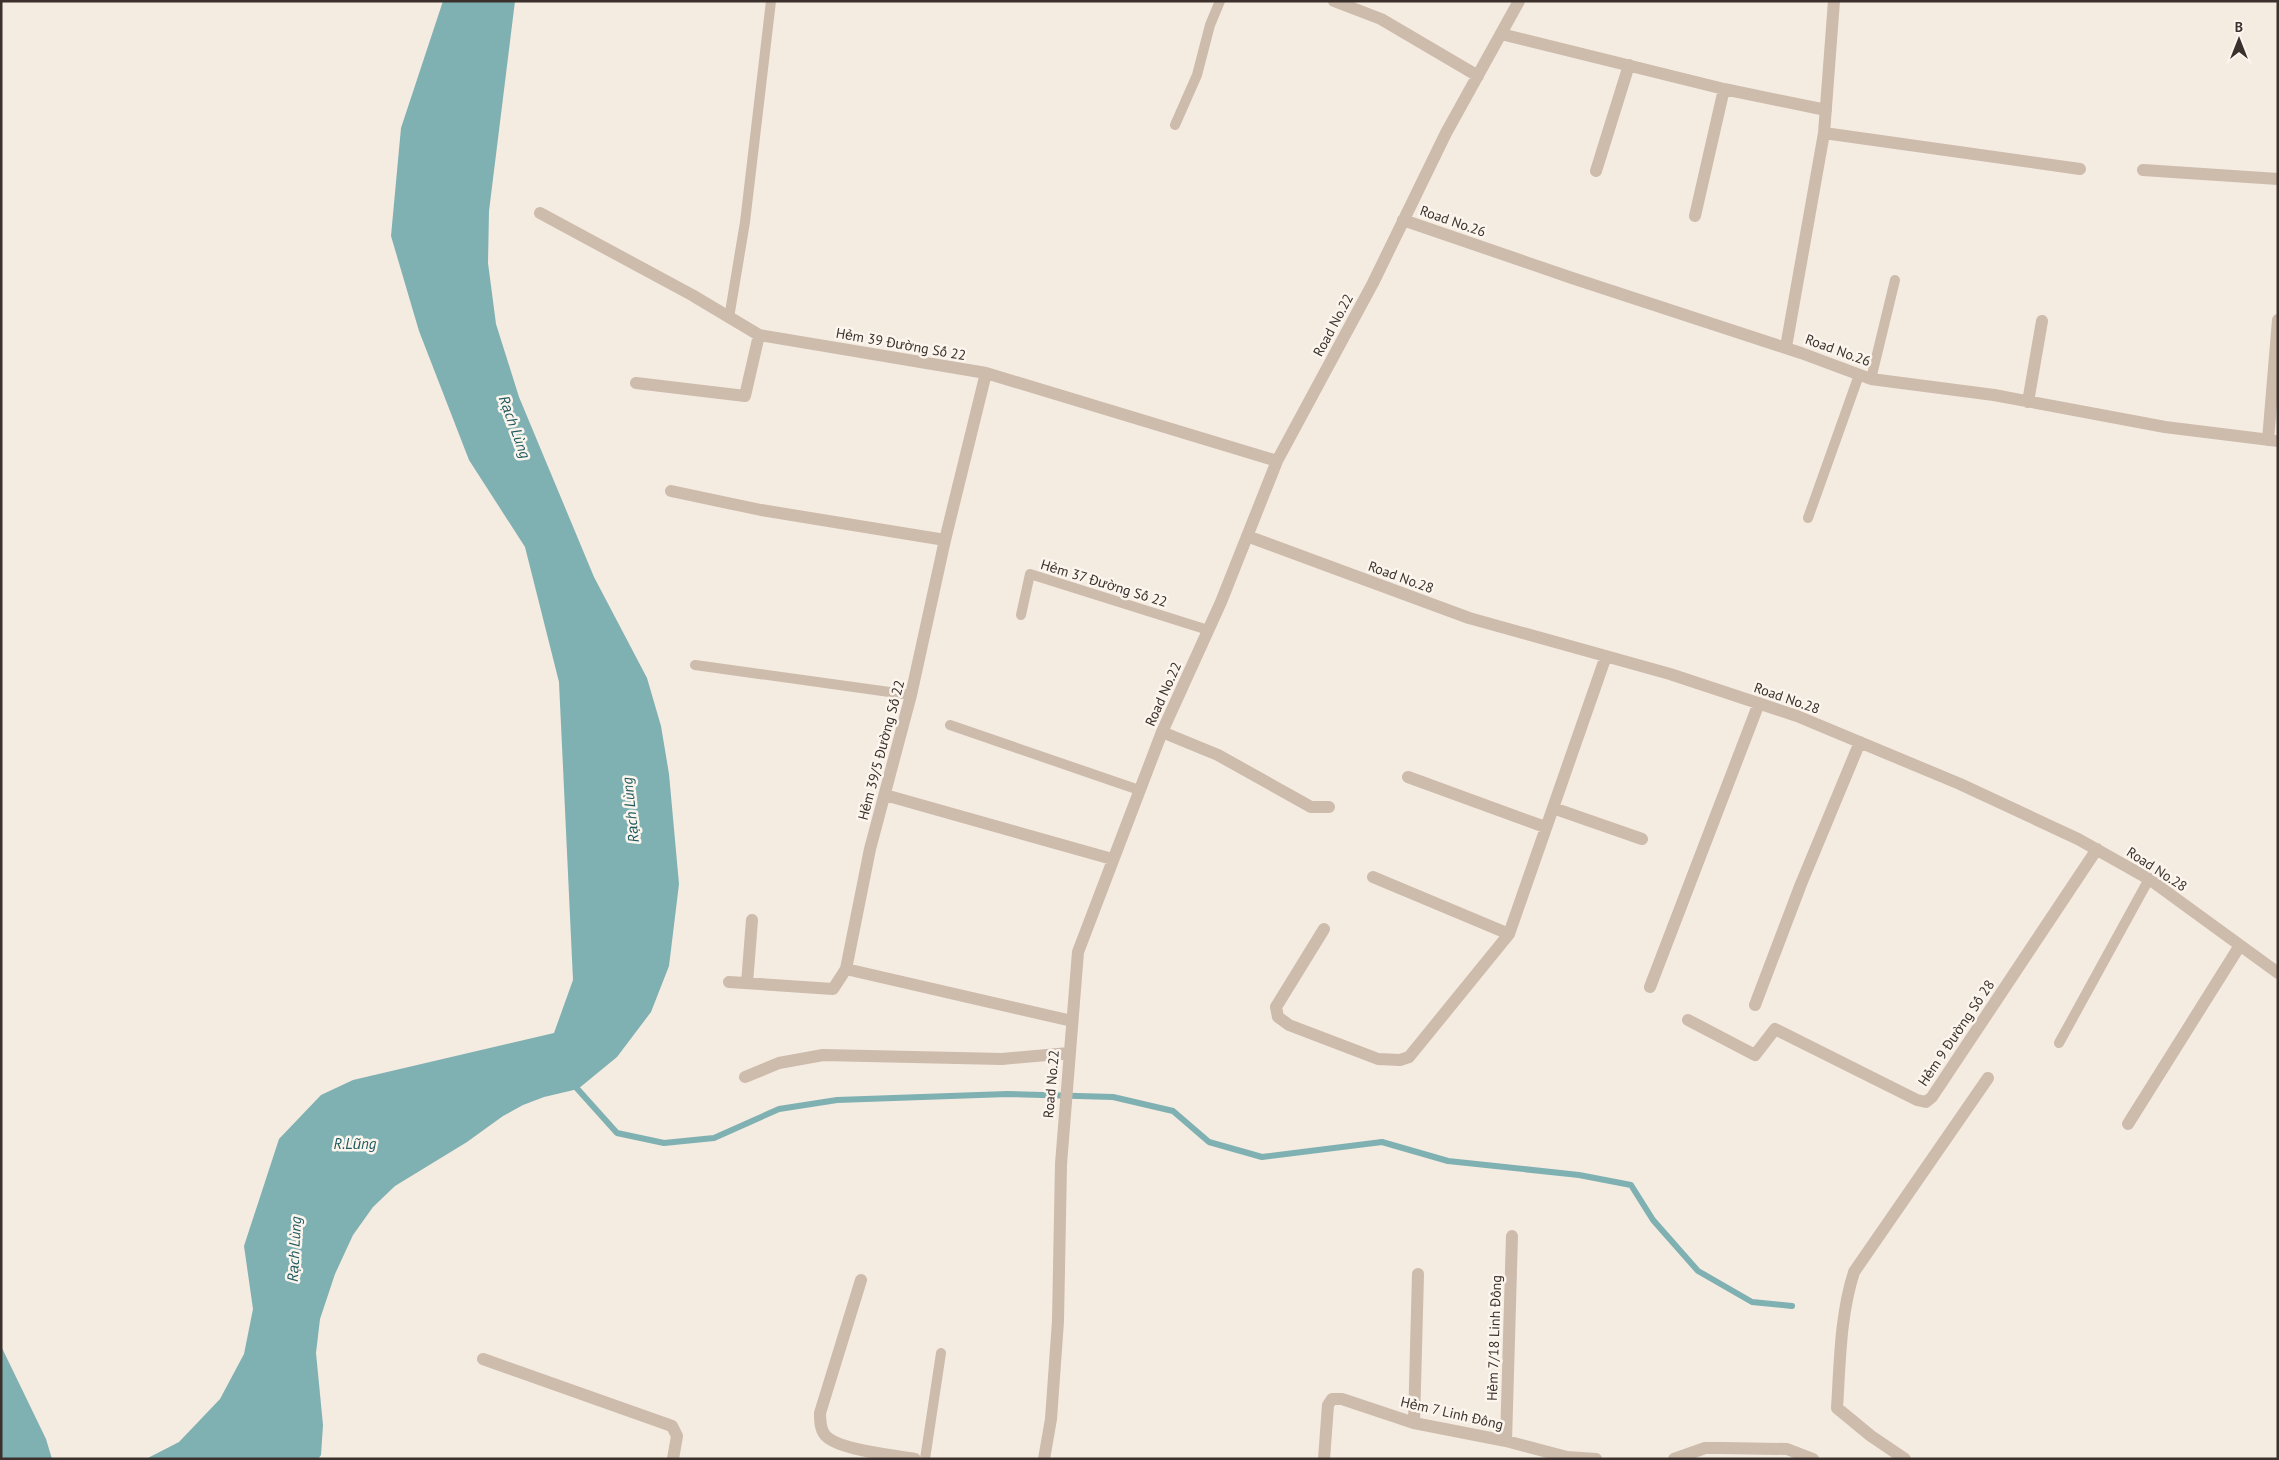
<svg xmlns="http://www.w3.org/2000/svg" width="2279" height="1460" viewBox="0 0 2279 1460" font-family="'PT Sans',sans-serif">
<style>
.water{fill:#7fb0b2}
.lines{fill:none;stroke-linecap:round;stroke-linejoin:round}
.stream{stroke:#7fb0b2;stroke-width:6}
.lane{stroke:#cdbbac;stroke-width:10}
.street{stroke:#cdbbac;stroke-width:12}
.labels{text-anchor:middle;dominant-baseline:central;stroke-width:5;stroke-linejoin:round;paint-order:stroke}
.street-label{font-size:14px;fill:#3b302b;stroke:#fbf5ee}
.water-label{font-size:15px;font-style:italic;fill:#1f5a5e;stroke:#fbf5ee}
</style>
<rect width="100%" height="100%" fill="#f4ebe1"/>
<!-- water -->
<path class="water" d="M443,1H515L489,211L488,263L496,324L519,397L594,577L647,678L661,726L669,774L679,884L669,966L651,1012L617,1057L578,1089L544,1097L523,1105L503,1116L467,1142L395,1186L373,1207L353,1235L335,1274L320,1319L316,1353L323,1425L321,1455L318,1459H146L179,1442L220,1399L244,1354L253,1309L244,1246L279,1139L321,1095L353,1080L554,1033L573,980L559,682L525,547L469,460L419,331L391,236L401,128Z
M1,1346L46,1439L52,1459H1Z"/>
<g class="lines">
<!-- stream -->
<path class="stream" d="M573,1084L617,1133L664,1143L714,1138L779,1109L837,1100L1007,1094L1113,1097L1173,1111L1209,1142L1262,1157L1382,1142L1448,1161L1579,1175L1631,1185L1653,1220L1698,1271L1752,1302L1792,1306"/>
<!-- lane -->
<path class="lane" d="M1175,125L1197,75L1210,25L1220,1
M729,318L745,222L771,1
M1871,379L1895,280
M1808,518L1859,375
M1021,615L1030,574L1208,630
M695,665L911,695
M950,725L1139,790
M2059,1043L2149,879
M925,1459L941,1353"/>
<!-- street -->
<path class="street" d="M1334,1L1381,19L1478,76
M1501,34L1724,89L1826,110
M1824,133L2080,169
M2143,170L2278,179
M1596,171L1629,65
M540,213L692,295L759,335L986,373L1277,461
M1695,216L1724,89
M1403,220L1572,278L1801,353L1871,379L1994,395L2165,427L2278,441
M1786,347L1824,133L1834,1
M636,383L745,396L759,335
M2028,402L2042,321
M2268,440L2278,320
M671,491L761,510L945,540
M1247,536L1469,618L1670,674L1797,716L1960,784L2078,839L2149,879L2278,973
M1162,732L1218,755L1311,807H1329
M1408,777L1545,827
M885,795L1112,859
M1553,808L1642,839
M1373,877L1509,934
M1324,929L1276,1007L1278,1017L1289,1025L1378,1059L1400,1060L1409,1057L1509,934L1606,656
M846,969L1072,1021
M729,982L833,989L846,969L870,849L911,695L945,540L986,373
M747,983L752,920
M1650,987L1759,703
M1755,1005L1801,884L1860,742
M1688,1020L1755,1055L1775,1029L1917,1100L1926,1102L1932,1097L2097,849
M745,1077L779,1063L823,1055L1002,1059L1069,1053
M2128,1124L2239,947
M861,1280L820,1413C820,1420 820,1429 825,1435C837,1450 895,1455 915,1459
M483,1359L672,1426L677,1436L673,1459
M1414,1423L1418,1274
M1506,1441L1512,1236
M1044,1459L1051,1419L1058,1321L1061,1164L1078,952L1162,732L1221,602L1277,461L1373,283L1446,133L1519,1
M1324,1459L1328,1405L1332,1399H1342L1414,1423L1506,1441L1567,1457L1596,1459
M1674,1459L1705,1448H1721L1787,1449L1813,1459
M1905,1459L1871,1436L1837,1408C1840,1362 1840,1316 1854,1272L1988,1078"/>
</g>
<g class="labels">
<!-- street labels -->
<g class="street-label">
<text transform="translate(1453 221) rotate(19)">Road No.26</text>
<text transform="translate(1333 325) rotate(-62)">Road No.22</text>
<text transform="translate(901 344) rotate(10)">Hẻm 39 Đường Số 22</text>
<text transform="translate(1838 350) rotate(20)">Road No.26</text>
<text transform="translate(1401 577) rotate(20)">Road No.28</text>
<text transform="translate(1104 583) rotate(17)">Hẻm 37 Đường Số 22</text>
<text transform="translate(1163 694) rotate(-66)">Road No.22</text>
<text transform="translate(1787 698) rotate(19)">Road No.28</text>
<text transform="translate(881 750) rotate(-75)">Hẻm 39/5 Đường Số 22</text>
<text transform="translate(2157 869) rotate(33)">Road No.28</text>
<text transform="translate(1956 1033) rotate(-56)">Hẻm 9 Đường Số 28</text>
<text transform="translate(1051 1084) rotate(-85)">Road No.22</text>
<text transform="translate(1494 1338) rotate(-88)">Hẻm 7/18 Linh Đông</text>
<text transform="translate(1452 1413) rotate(13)">Hẻm 7 Linh Đông</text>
</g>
<!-- water labels -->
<g class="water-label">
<text transform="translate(515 427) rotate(70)">Rạch Lùng</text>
<text transform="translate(630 810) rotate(-96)">Rạch Lùng</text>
<text x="355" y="1143">R.Lũng</text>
<text transform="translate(294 1249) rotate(-87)">Rạch Lùng</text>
</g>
</g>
<!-- border -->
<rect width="2279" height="1460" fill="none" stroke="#3b302b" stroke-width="5"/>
<!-- north arrow -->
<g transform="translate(2239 40)" stroke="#fbf5ee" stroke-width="4" paint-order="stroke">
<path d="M0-4L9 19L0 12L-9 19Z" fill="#3b302b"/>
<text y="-8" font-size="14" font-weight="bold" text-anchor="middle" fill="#3b302b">B</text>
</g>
</svg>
